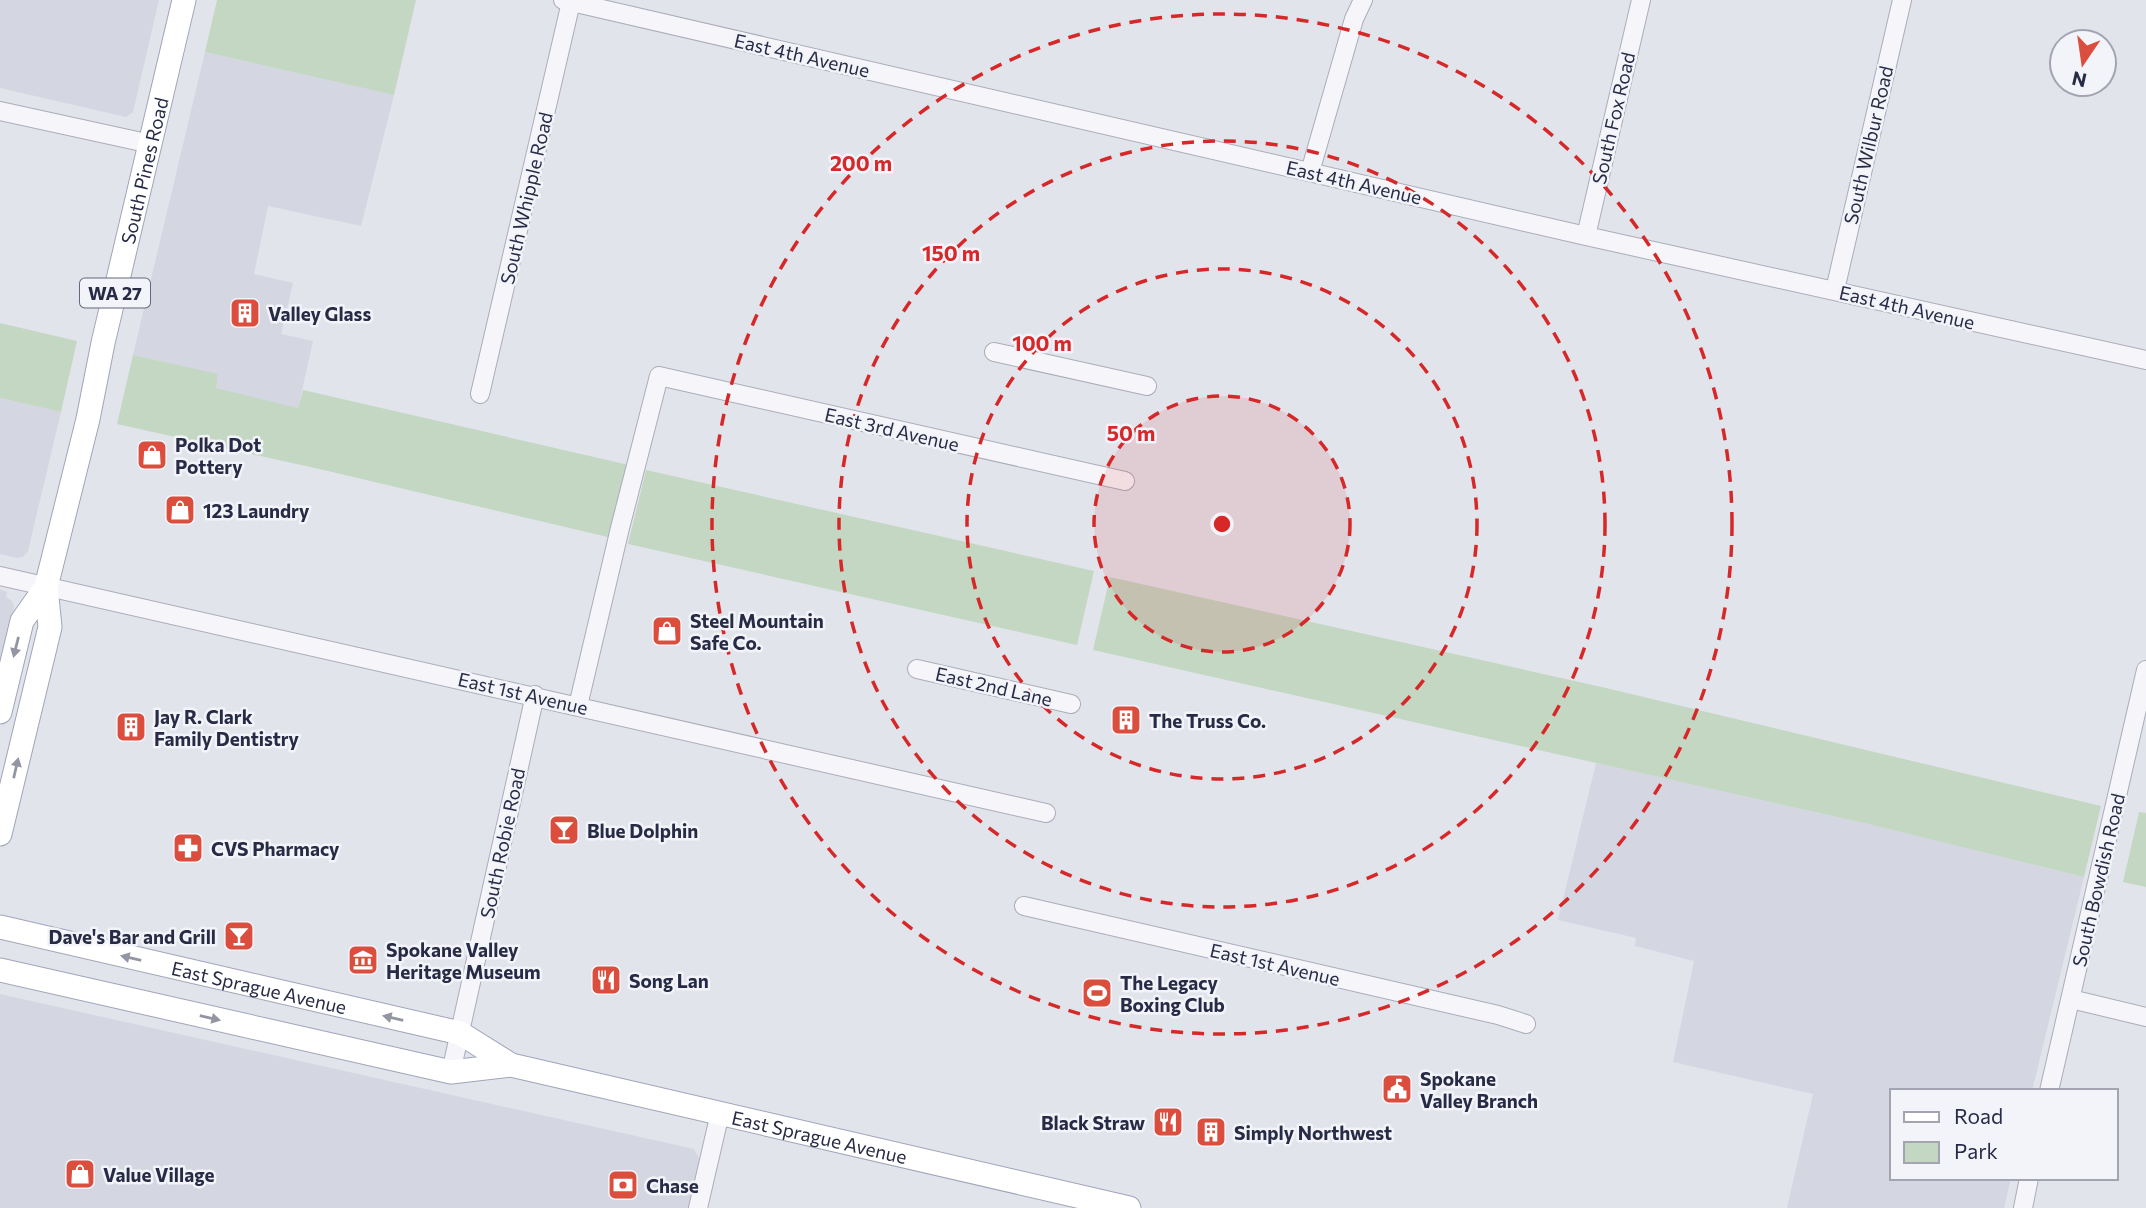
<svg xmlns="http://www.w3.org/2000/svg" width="2146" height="1208" viewBox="0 0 2146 1208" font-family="Commissioner,sans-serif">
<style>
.built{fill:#d4d6e1}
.green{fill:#c3d7c3}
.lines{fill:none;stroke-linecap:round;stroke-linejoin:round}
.minor-casing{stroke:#aaacba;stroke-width:20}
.major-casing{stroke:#a0a4b9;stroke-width:25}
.minor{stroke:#f6f6fa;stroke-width:18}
.major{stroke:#fff;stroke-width:23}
.oneway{fill:#9495a2}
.ring{fill:none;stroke:#d62828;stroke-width:3.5;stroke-dasharray:12 9}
.labels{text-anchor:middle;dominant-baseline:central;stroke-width:5;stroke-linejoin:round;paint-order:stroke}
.shield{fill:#f3f4f9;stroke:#65677c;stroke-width:2}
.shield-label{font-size:18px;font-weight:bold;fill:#282b46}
.street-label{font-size:19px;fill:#282b46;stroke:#f3f4f9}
.poi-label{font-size:19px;font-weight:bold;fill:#282b46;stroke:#f3f4f9;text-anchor:start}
.centre{fill:#d62828;stroke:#f3f4f9;stroke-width:3.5}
.ring-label{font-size:21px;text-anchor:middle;font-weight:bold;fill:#d62828;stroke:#f3f4f9;stroke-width:5;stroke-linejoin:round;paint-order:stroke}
</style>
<rect width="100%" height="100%" fill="#e2e4ec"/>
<!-- built -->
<path class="built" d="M0,0H159L133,112L126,117L0,88Z
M205,52L394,95L361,226L268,206L254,274L293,283L281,334L313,341L298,408L215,388L218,375L133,355Z
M0,398L61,412L28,551L23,557L17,558L0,554Z
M0,589L7,592L6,597L12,601L14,607L0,667Z
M1596,763L1868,824L2084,877L2032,1091H1892V1178H2011L2004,1208H1787L1813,1094L1673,1062L1694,961L1635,946L1636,938L1558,920Z
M0,994L694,1149L702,1164L691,1208H0Z"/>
<!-- green -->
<path class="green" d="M217,0H416L394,95L205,52Z
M0,323L77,341L61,412L0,398Z
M133,355L218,374L216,388L298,408L303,390L629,465L612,538L328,471L117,424Z
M646,470L1094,571L1077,645L628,544Z
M1110,577L1606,688L2101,806L2084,877L1868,824L1093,650Z
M2139,812L2146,813V887L2123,882Z"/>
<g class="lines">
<!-- minor casing -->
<g class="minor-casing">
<path id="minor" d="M563,0L1586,236L2146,360
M0,111L151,144
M1310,172L1354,19L1363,0
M1586,236L1641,0
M1835,290L1902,0
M994,352L1147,386
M480,394L571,2
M0,576L1046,813
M917,669L1071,704
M578,706L620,528L659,376L1125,481
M1024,906L1498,1015L1526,1024
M2071,999L2146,1017
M451,1072L535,695
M2049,1091L2146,670
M698,1208L720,1113
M2023,1208L2029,1178"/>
</g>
<!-- major casing -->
<g class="major-casing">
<g id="major">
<path d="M0,712L22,621L46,587"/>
<path id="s1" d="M0,834L50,627L46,587L88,419L103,343L184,0"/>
<path id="s2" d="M0,927L460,1033L511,1065L1129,1208"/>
<path d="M0,970L451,1072L511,1065"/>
</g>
</g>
<!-- minor -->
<use href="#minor" class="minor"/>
<!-- major -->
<use href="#major" class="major"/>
</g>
<!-- one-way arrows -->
<defs><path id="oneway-solid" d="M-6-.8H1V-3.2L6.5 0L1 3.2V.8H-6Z" transform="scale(1.75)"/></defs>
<g class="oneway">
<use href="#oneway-solid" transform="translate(16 647) rotate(104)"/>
<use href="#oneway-solid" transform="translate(16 768) rotate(-77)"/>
<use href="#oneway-solid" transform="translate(131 958) rotate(-167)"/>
<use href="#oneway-solid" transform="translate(210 1018) rotate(13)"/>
<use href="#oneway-solid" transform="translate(393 1018) rotate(-167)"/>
</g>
<!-- distance rings -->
<circle cx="1222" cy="524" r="128" fill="#d62828" fill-opacity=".12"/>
<g class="ring">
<circle cx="1222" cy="524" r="128"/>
<circle cx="1222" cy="524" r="255"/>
<circle cx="1222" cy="524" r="383"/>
<circle cx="1222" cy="524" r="510"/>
</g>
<!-- icons -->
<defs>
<g id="building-square" transform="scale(1.575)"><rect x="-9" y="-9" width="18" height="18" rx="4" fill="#db4e3d" stroke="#f3f4f9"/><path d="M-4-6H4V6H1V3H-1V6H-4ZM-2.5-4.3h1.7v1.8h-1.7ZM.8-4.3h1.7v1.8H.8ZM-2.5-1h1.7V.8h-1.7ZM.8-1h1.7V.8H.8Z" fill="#fff"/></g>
<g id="shop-square" transform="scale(1.575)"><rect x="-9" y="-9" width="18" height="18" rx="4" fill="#db4e3d" stroke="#f3f4f9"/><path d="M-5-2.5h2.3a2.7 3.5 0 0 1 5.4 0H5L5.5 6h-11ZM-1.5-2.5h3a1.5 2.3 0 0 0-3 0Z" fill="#fff"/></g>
<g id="bar-square" transform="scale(1.575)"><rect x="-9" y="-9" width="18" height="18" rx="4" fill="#db4e3d" stroke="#f3f4f9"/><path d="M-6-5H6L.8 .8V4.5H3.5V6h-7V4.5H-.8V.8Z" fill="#fff"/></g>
<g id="pharmacy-square" transform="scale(1.575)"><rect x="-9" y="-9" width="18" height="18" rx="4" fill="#db4e3d" stroke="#f3f4f9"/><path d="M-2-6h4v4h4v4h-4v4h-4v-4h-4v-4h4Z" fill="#fff"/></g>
<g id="museum-square" transform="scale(1.575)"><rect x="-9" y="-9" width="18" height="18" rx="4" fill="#db4e3d" stroke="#f3f4f9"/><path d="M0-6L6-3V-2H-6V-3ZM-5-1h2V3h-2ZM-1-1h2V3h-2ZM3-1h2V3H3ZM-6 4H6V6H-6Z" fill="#fff"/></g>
<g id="restaurant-square" transform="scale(1.575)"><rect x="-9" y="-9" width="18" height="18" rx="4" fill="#db4e3d" stroke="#f3f4f9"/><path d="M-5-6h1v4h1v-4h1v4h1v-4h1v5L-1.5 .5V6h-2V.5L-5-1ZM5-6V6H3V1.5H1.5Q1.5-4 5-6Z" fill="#fff"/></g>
<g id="stadium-square" transform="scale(1.575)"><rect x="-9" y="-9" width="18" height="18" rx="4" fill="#db4e3d" stroke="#f3f4f9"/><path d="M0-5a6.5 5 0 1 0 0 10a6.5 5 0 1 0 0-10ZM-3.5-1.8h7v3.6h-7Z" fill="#fff"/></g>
<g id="civic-square" transform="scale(1.575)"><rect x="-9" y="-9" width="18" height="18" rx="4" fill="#db4e3d" stroke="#f3f4f9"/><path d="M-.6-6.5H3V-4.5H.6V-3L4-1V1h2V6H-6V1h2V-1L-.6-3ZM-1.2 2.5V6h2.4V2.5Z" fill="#fff"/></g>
<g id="bank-square" transform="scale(1.575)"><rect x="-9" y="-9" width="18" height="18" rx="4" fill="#db4e3d" stroke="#f3f4f9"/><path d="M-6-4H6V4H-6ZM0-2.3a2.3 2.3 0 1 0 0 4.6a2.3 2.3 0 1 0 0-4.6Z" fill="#fff"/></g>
</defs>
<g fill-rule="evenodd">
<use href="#building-square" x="245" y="313"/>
<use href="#shop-square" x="152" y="455"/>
<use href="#shop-square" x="180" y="510"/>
<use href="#shop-square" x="667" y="631"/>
<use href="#building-square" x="1126" y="720"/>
<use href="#building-square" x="131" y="727"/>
<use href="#bar-square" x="564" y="830"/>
<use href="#pharmacy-square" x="188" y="848"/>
<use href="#bar-square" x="239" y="936"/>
<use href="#museum-square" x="363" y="960"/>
<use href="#restaurant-square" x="606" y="980"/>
<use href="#stadium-square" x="1097" y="993"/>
<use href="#civic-square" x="1397" y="1089"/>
<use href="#restaurant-square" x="1168" y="1122"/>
<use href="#building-square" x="1211" y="1132"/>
<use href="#shop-square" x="80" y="1174"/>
<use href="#bank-square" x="623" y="1185"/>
</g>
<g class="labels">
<!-- shield labels -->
<rect class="shield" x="80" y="278.5" width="70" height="29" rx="5"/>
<g class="shield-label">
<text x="115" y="293">WA 27</text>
</g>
<!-- street labels -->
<g class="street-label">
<text transform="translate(802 55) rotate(13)">East 4th Avenue</text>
<text transform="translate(1613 118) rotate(-77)">South Fox Road</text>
<text transform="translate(1868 145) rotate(-77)">South Wilbur Road</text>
<text stroke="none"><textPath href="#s1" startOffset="681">South Pines Road</textPath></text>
<text transform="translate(1354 182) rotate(13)">East 4th Avenue</text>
<text transform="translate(526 198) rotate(-77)">South Whipple Road</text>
<text transform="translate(1907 307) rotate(13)">East 4th Avenue</text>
<text transform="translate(892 429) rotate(13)">East 3rd Avenue</text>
<text transform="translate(994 686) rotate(13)">East 2nd Lane</text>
<text transform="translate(523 693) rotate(13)">East 1st Avenue</text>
<text transform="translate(502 843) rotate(-78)">South Robie Road</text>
<text transform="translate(2098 880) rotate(-77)">South Bowdish Road</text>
<text transform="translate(1275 964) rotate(13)">East 1st Avenue</text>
<text stroke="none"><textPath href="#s2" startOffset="266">East Sprague Avenue</textPath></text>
<text stroke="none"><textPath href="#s2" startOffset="849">East Sprague Avenue</textPath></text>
</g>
<!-- poi labels -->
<g class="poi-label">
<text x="268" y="313">Valley Glass</text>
<text x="175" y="444">Polka Dot<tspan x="175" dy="22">Pottery</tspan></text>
<text x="203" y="510">123 Laundry</text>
<text x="690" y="620">Steel Mountain<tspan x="690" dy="22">Safe Co.</tspan></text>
<text x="154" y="716">Jay R. Clark<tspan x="154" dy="22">Family Dentistry</tspan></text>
<text x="1149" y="720">The Truss Co.</text>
<text x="587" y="830">Blue Dolphin</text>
<text x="211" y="848">CVS Pharmacy</text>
<text x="216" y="936" text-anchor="end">Dave's Bar and Grill</text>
<text x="386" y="949">Spokane Valley<tspan x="386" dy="22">Heritage Museum</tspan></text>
<text x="629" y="980">Song Lan</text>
<text x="1120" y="982">The Legacy<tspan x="1120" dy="22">Boxing Club</tspan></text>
<text x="1420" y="1078">Spokane<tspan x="1420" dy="22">Valley Branch</tspan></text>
<text x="1145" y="1122" text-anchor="end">Black Straw</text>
<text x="1234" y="1132">Simply Northwest</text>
<text x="103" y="1174">Value Village</text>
<text x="646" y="1185">Chase</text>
</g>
</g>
<circle cx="1222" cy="524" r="10" class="centre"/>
<g class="ring-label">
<text x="861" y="171">200 m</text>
<text x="951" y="261">150 m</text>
<text x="1042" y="351">100 m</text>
<text x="1131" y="441">50 m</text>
</g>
<!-- legend -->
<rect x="1890" y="1089" width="228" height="91" fill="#f3f4f9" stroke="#a2a4b1" stroke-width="2"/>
<rect x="1904" y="1112" width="35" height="10" fill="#ffffff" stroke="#a2a4b1" stroke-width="2"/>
<text x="1954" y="1124" font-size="21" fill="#282b46">Road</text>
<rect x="1904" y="1142" width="35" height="21" fill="#c3d7c3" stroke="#a2a4b1" stroke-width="2"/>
<text x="1954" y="1159" font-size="21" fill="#282b46">Park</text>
<!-- north arrow -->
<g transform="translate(2083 63) rotate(193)"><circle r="33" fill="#f3f4f9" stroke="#a2a4b1" stroke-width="2"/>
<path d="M0-5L12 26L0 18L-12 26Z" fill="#db4e3d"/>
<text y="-10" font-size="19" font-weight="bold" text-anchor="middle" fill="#282b46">N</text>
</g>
</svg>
